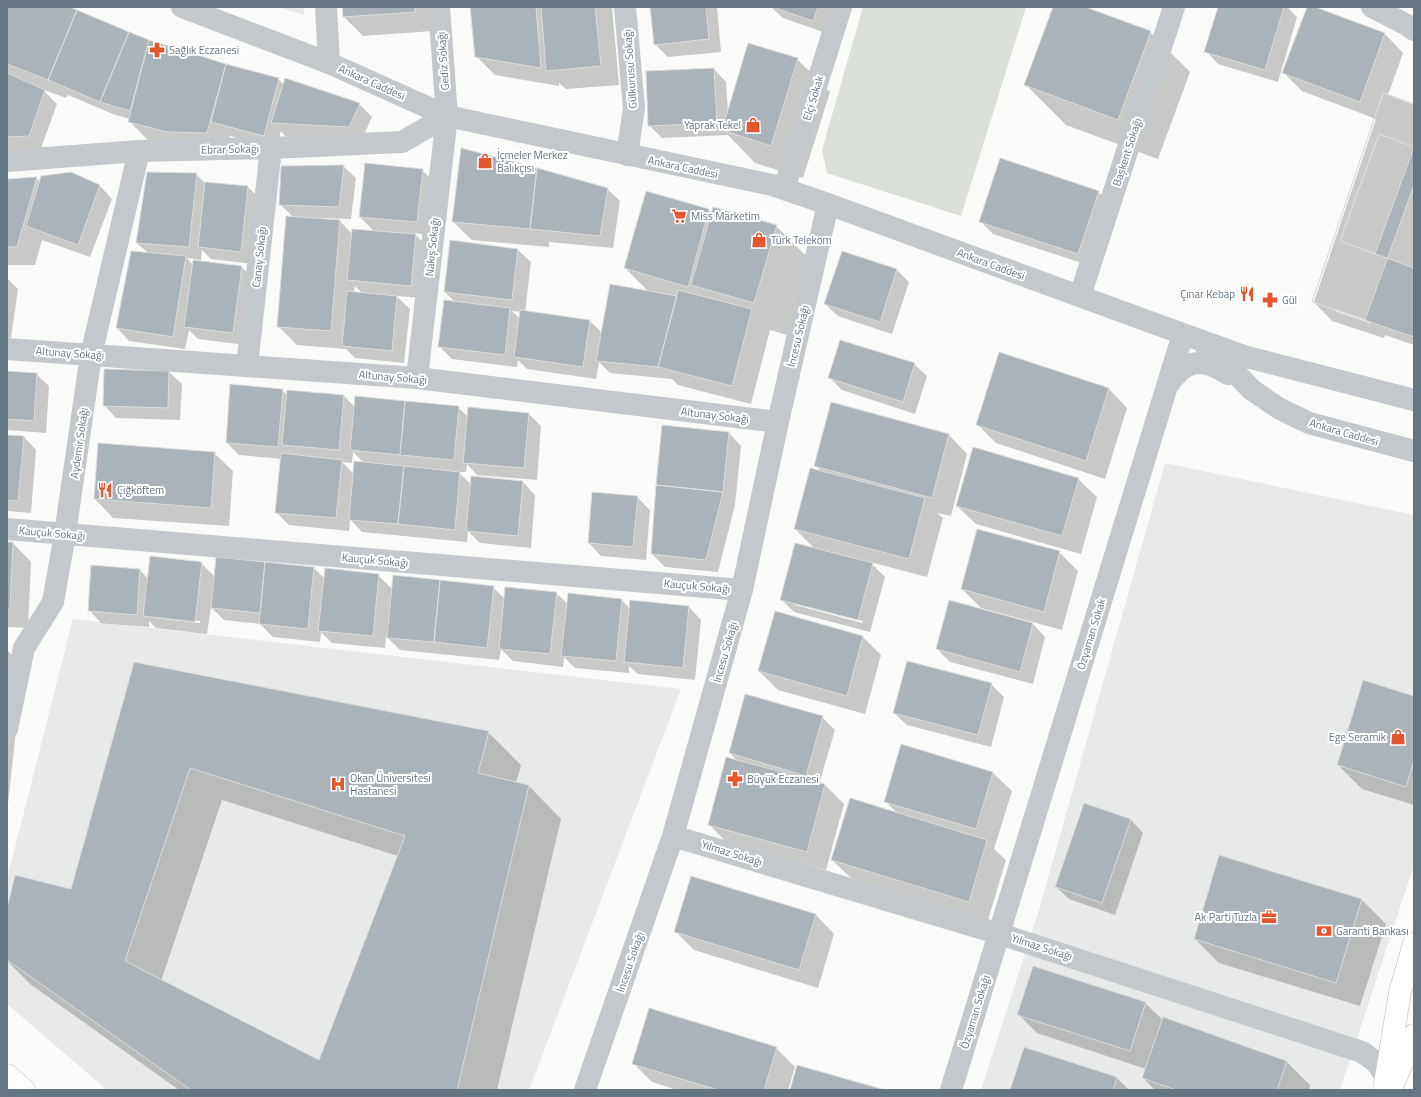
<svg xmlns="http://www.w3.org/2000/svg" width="1421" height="1097" viewBox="0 0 1421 1097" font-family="'Titillium Web',sans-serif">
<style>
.built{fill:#e8e9e9}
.green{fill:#dadfd7}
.shadow{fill:#0003;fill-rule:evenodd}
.building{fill:#aab3b9;stroke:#dcdcda;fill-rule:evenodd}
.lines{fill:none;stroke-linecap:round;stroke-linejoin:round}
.major-casing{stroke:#b5babe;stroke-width:23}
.highway-casing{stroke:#b4b9bd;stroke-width:23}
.minor{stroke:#c3c8cc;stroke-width:22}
.major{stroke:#fff;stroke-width:22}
.highway{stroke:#fff;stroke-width:22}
.labels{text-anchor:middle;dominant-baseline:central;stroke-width:4;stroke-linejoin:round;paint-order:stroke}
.poi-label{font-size:11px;fill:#657683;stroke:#fff;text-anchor:start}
.street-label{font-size:11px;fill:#657683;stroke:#fff}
</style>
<rect width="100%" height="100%" fill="#fafaf8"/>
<!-- built -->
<path class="built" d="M278,7H304V15Z
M1165,463L1414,515V865L1340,1090H981L1039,910Z
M73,619L681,689L529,1090H107L7,1004V879Z"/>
<!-- green -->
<path class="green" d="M863,7H1026L961,216L827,173L822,150Z"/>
<!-- shadow -->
<path class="shadow" d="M7,7H67L150,41L226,65L278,79L284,85L359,104L372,117L362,139L285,136L281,131L276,148L230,136L226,151L148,140L129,121L130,119L113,114L68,95L66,98L42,89L57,104L41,148L7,151Z
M343,7H431L433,31L363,36L344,17Z
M471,7H612L619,85L566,89L559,83V86L495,75L476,56Z
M651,7H717L721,52L668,57L655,44Z
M771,7H834L826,33L783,18Z
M1054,7H1083L1150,32L1190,72L1158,159L1066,125L1026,85Z
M1219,7H1287L1297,17L1278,82L1218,64L1206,51Z
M1308,7H1312L1385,34L1403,53L1388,95L1414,105V345L1385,335L1384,338L1332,321L1314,302L1376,119L1302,91L1283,72ZM1335,309L1370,321V323L1335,311Z
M797,59L830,92L803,178L755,163L728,135L662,138L649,125L714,69L726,82L728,113Z
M343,166L356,178L351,219L322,218V220L340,221L352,234L375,232L360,217L422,170L435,183L429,235L414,233L428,248L424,298L396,296L410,309L404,363L355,358L346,349L297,345L278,326L293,217L280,204ZM355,286L362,293H354Z
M70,173L100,186L112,199L90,257L42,240L35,265H7V180L36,178L40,182Z
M196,174L205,183L248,187L261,200L254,264L211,259L202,250L201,260L187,258L193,265L242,267L254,280L246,345L198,339L189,330L185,349L129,341L117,328L148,253L137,243Z
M607,189L620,201L613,248L549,242V247L472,240L453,222Z
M647,192L709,210L712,213L776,226L809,259L787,335L770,330L751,404L678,385L672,379L610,373L599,362L596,379L527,369L518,360L517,367L452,359L439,346L455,302L445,292L518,250L531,262L525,312L590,321L602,333L649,292L625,268ZM512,311L521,312L520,319Z
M1098,192L1111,204L1091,266L993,234L980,221Z
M897,270L909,282L892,334L838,316L825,304Z
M7,278L18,289L11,338L7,337Z
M914,364L927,376L915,414L842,390L830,378Z
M7,372L36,374L49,386L46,433L7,430Z
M169,372L182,384L180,420L116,418L104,405Z
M1109,389L1127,408L1105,479L996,443L977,424Z
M282,390L287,395L344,396L355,407H458L468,417L529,414L541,426L537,480L477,475L467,464L466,472H458L471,484L523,482L535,495L531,548L480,543L468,531L467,542L362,532L350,519L349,531L289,525L276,512L282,459L239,455L227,443ZM353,452L364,463L354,474L342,462L352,463Z
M729,433L741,446L735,505L718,572L665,567L652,554Z
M949,435L967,454L951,516L937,513L943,518L927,577L870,562L885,577L870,632L794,612L781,599L815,549L795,529L822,472L816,466ZM795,603L863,621L862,623L795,605Z
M7,436L24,437L36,450L31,513L7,511Z
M214,453L233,471L229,526L113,518L95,499Z
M1078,479L1097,497L1081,554L976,524L957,506Z
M637,497L650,510L646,560L601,556L589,543Z
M7,543H13L31,562L28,628L7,627Z
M1059,552L1078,571L1062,630L981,608L962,589Z
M217,558L314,568L325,579L378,575L392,589L493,587L505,599L556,593L568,604L622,600L630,609L689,607L701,620L695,680L638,674L629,666V673L575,668L564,657L563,667L513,661L501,649L499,660L400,650L386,636L385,648L332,643L321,632L320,642L273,637L260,624L224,620L211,607L207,634L156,628L149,621V627L101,623L89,610L140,570L148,579L201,563L215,577ZM156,616L200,621V623L156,618Z
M950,601L1033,624L1045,637L1033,684L950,662L937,649Z
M863,637L881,655L865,714L778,690L759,671Z
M7,650L23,666L7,813Z
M135,664L488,732L521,765L516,783L529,786L561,819L497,1090H179L30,984L7,961V912L72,890ZM222,800L398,856L319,1061L161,981Z
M991,684L1004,697L991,747L907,725L894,713Z
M1414,697V805L1362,789L1338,765Z
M822,717L835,730L819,784L825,785L844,804L826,870L727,843L709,824L738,762L730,753Z
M993,773L1012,791L994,849L1006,860L988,920L851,878L832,860L898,814L885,801Z
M1131,820L1143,833L1115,915L1069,899L1056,887Z
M1362,900L1386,924L1360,1006L1219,963L1195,939Z
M816,915L834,934L818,988L694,950L675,931Z
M1145,1003L1163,1020L1286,1061L1310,1085L1309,1090H1155L1143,1078L1146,1069L1037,1033L1018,1014Z
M776,1048L795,1067L788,1090H677L652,1082L634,1064Z
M1024,1048L1117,1078L1129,1090H1011Z"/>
<!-- building -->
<path class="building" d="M7,7H70L77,10L48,80L7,64Z
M342,7H415V12L343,17Z
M470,7H536L541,68L475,57Z
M541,7H595L601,66L546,71Z
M650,7H706L709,39L654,45Z
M772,7H818L813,21Z
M1053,7H1085L1151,31L1118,120L1024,85Z
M1218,7H1284L1265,70L1204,52Z
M1307,7H1315L1385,33L1360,102L1282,73Z
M77,10L129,32L100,102L48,80Z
M129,32L149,40L130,111L100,102Z
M149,40L226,64L207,133L167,132L128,122Z
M748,43L798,58L771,146L722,130Z
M226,64L279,78L264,136L211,122Z
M714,68L717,123L648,126L646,71Z
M7,73L45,90L29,136L7,137Z
M285,78L360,103L349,127L271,123Z
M1383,93L1414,104V337L1312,302Z
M1383,93L1414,104V185L1365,320L1312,302Z
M1379,134L1414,147V268L1340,241Z
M1379,134L1414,147L1375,254L1340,241Z
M461,148L537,168L530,229L452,222Z
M1000,158L1099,191L1078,254L979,222Z
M365,163L423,169L417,222L359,217Z
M344,165L339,207L279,205L281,166Z
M537,168L608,188L600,236L530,229Z
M71,172L100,185L78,245L26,226L41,176Z
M147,172L197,173L189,247L136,243Z
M37,177L17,247H7V179Z
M205,182L248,186L241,252L198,247Z
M646,191L709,209L688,287L624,268Z
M713,207L777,225L754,303L691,285Z
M286,216L340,220L331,331L277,327Z
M352,229L416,234L411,286L347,280Z
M450,240L518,249L512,300L444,292Z
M131,251L186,256L173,337L116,328Z
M842,251L897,269L880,322L824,304Z
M193,260L242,266L233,333L184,327Z
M610,284L677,296L658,367L596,361Z
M678,290L752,309L732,386L658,367Z
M347,291L397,296L392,351L342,346Z
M444,300L510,308L505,355L438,347Z
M520,310L590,320L583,367L514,357Z
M840,340L915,363L903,402L828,378Z
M999,352L1109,388L1086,461L976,425Z
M104,369L169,371L168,408L103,406Z
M7,371L37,373L34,421L7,419Z
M230,384L283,389L278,447L226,443Z
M287,390L344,395L339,450L282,445Z
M355,396L405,401L400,455L350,450Z
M405,401L459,406L454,460L400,455Z
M831,402L949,434L932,498L814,466Z
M468,407L529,413L524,468L463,463Z
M662,425L729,432L723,492L656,485Z
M7,435L24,436L18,501L7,500Z
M98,443L215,452L211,508L94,499Z
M973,447L1079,478L1062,536L956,506Z
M281,453L342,460L336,518L275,513Z
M354,461L404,466L398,524L349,520Z
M404,466L460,472L455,530L398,524Z
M810,468L925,498L909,559L794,529Z
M471,476L523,481L518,536L466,531Z
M656,485L723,492L706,560L651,554Z
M592,492L638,496L633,547L588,543Z
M977,529L1060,551L1044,612L961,589Z
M7,542H13L10,609H7Z
M795,543L873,563L858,620L780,600Z
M150,556L202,562L195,622L143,616Z
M216,557L265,562L260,613L211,608Z
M265,562L314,567L308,629L259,624Z
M91,565L140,569L137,615L88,611Z
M325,568L379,574L373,636L318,631Z
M393,575L440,580L434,642L387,638Z
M440,580L494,586L487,648L434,642Z
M505,587L557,592L550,654L499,649Z
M568,593L622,599L616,661L561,656Z
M630,600L689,606L683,668L624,662Z
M949,600L1033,623L1020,672L936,649Z
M775,611L863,636L847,696L758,671Z
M907,661L992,683L978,735L893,713Z
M134,662L489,731L478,773L529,785L457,1090H191L7,960V908L15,875L71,889ZM190,768L405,836L319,1060L125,961Z
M1363,680L1414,696V760L1406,787L1337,765Z
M745,694L823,716L806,776L729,753Z
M901,744L993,772L976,829L884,802Z
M726,757L825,784L807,852L708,825Z
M850,798L987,840L969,902L831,860Z
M1084,803L1131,819L1102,903L1055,887Z
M1219,855L1362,899L1336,983L1194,939Z
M691,876L816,914L799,970L674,932Z
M1033,966L1146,1002L1130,1051L1017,1015Z
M649,1008L777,1047L764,1090H718L632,1064Z
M1163,1017L1287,1061L1277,1090H1176L1142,1078Z
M1024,1047L1117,1077L1113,1090H1010Z
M797,1065L885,1090H790Z"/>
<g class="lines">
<!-- major casing -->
<g class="major-casing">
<path id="major" d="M7,1075L24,1090"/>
</g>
<!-- highway casing -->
<g class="highway-casing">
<path id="highway" d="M1393,1084L1414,1035
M1384,1090L1400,992L1414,944"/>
</g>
<!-- minor -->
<path class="minor" d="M182,7L329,63L447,116L772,185L828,204L1183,334L1247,357L1414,400
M326,7L329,63
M625,7L634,108L627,155
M1372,7L1407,25L1414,30
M7,161L139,151L271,148L402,142L447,116
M784,189L841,7
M1080,296L1174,7
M1206,347L1222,359L1252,390L1280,409L1309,423L1414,451
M7,349L417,378L778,422
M247,366L271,148
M417,378L447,116L439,7
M1168,385C1186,358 1202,358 1228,374
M7,529L742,590
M7,729L24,648L53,602L65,534L91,355L139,151
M673,836L1000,934L1362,1052L1376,1062L1386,1077L1384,1090
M585,1090L673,836L742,590L778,422L828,204
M951,1090L1183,334"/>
<!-- major -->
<use href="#major" class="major"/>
<!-- highway -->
<use href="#highway" class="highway"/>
</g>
<!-- icons -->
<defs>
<g id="pharmacy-bare" transform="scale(1.2)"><path d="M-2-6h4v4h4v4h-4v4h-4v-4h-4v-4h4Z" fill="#e4572e" stroke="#fff" stroke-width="2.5" paint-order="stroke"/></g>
<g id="shop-bare" transform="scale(1.2)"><path d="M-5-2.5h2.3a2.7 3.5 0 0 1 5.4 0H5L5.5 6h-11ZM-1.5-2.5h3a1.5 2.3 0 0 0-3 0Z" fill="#e4572e" stroke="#fff" stroke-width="2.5" paint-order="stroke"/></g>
<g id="supermarket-bare" transform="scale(1.2)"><path d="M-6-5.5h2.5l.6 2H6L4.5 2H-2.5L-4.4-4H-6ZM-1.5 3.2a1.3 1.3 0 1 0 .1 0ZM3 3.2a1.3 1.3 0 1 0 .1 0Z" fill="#e4572e" stroke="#fff" stroke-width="2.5" paint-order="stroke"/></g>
<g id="restaurant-bare" transform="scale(1.2)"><path d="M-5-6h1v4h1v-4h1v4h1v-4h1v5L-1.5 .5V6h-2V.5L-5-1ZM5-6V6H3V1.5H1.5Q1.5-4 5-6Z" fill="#e4572e" stroke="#fff" stroke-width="2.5" paint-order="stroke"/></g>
<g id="hospital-bare" transform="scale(1.2)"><path d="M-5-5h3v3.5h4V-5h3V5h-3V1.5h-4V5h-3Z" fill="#e4572e" stroke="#fff" stroke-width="2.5" paint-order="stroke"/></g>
<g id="office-bare" transform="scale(1.2)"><path d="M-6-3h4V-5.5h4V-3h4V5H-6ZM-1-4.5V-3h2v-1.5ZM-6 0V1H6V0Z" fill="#e4572e" stroke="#fff" stroke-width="2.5" paint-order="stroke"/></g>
<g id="bank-bare" transform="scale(1.2)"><path d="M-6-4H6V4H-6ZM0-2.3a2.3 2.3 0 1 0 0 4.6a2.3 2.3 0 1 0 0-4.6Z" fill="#e4572e" stroke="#fff" stroke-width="2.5" paint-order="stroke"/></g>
</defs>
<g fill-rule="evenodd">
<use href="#pharmacy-bare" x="157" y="50"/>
<use href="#shop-bare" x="753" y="125"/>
<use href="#shop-bare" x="485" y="161"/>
<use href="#supermarket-bare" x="679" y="216"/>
<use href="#shop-bare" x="759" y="240"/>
<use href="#restaurant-bare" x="1247" y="294"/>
<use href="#pharmacy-bare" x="1270" y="300"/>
<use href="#restaurant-bare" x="105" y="490"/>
<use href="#shop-bare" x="1398" y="737"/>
<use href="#pharmacy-bare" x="735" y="779"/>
<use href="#hospital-bare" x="338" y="784"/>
<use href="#office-bare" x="1269" y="917"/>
<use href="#bank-bare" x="1324" y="931"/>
</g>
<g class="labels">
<!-- poi labels -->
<g class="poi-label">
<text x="169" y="50">Sağlık Eczanesi</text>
<text x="741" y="125" text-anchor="end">Yaprak Tekel</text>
<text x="497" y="155">İçmeler Merkez<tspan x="497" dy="13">Balıkçısı</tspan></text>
<text x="691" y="216">Miss Marketim</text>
<text x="771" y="240">Türk Telekom</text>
<text x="1235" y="294" text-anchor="end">Çınar Kebap</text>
<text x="1282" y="300">Gül</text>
<text x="117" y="490">Çiğköftem</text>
<text x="1386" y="737" text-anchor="end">Ege Seramik</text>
<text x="350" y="778">Okan Üniversitesi<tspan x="350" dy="13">Hastanesi</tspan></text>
<text x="747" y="779">Büyük Eczanesi</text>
<text x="1257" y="917" text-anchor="end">Ak Parti Tuzla</text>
<text x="1336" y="931">Garanti Bankası</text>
</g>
<!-- street labels -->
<g class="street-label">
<text transform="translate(443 61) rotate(-94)">Gediz Sokağı</text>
<text transform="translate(630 69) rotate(-94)">Gülkurusu Sokağı</text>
<text transform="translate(372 82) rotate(24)">Ankara Caddesi</text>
<text transform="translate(813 98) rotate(-73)">Elçi Sokak</text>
<text transform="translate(230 149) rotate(-1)">Ebrar Sokağı</text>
<text transform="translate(1127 152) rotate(-72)">Başkent Sokağı</text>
<text transform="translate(683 167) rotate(12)">Ankara Caddesi</text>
<text transform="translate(432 247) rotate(-84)">Nakış Sokağı</text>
<text transform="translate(259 257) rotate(-84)">Canay Sokağı</text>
<text transform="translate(991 264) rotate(20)">Ankara Caddesi</text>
<text transform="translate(798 336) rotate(-77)">İncesu Sokağı</text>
<text transform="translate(70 353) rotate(4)">Altunay Sokağı</text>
<text transform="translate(393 377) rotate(5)">Altunay Sokağı</text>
<text transform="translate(715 415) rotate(7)">Altunay Sokağı</text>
<text transform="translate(1344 432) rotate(16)">Ankara Caddesi</text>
<text transform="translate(79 443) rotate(-82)">Aydemir Sokağı</text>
<text transform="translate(52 533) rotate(5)">Kauçuk Sokağı</text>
<text transform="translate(375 560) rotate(5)">Kauçuk Sokağı</text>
<text transform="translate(697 586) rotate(5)">Kauçuk Sokağı</text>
<text transform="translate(1091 634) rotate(-73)">Özyaman Sokak</text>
<text transform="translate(725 652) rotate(-74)">İncesu Sokağı</text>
<text transform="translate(732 853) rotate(17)">Yılmaz Sokağı</text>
<text transform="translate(1042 947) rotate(18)">Yılmaz Sokağı</text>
<text transform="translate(630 962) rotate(-71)">İncesu Sokağı</text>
<text transform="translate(975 1012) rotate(-73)">Özyaman Sokağı</text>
</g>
</g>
<!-- border -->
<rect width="1421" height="1097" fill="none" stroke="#657683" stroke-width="16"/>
</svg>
